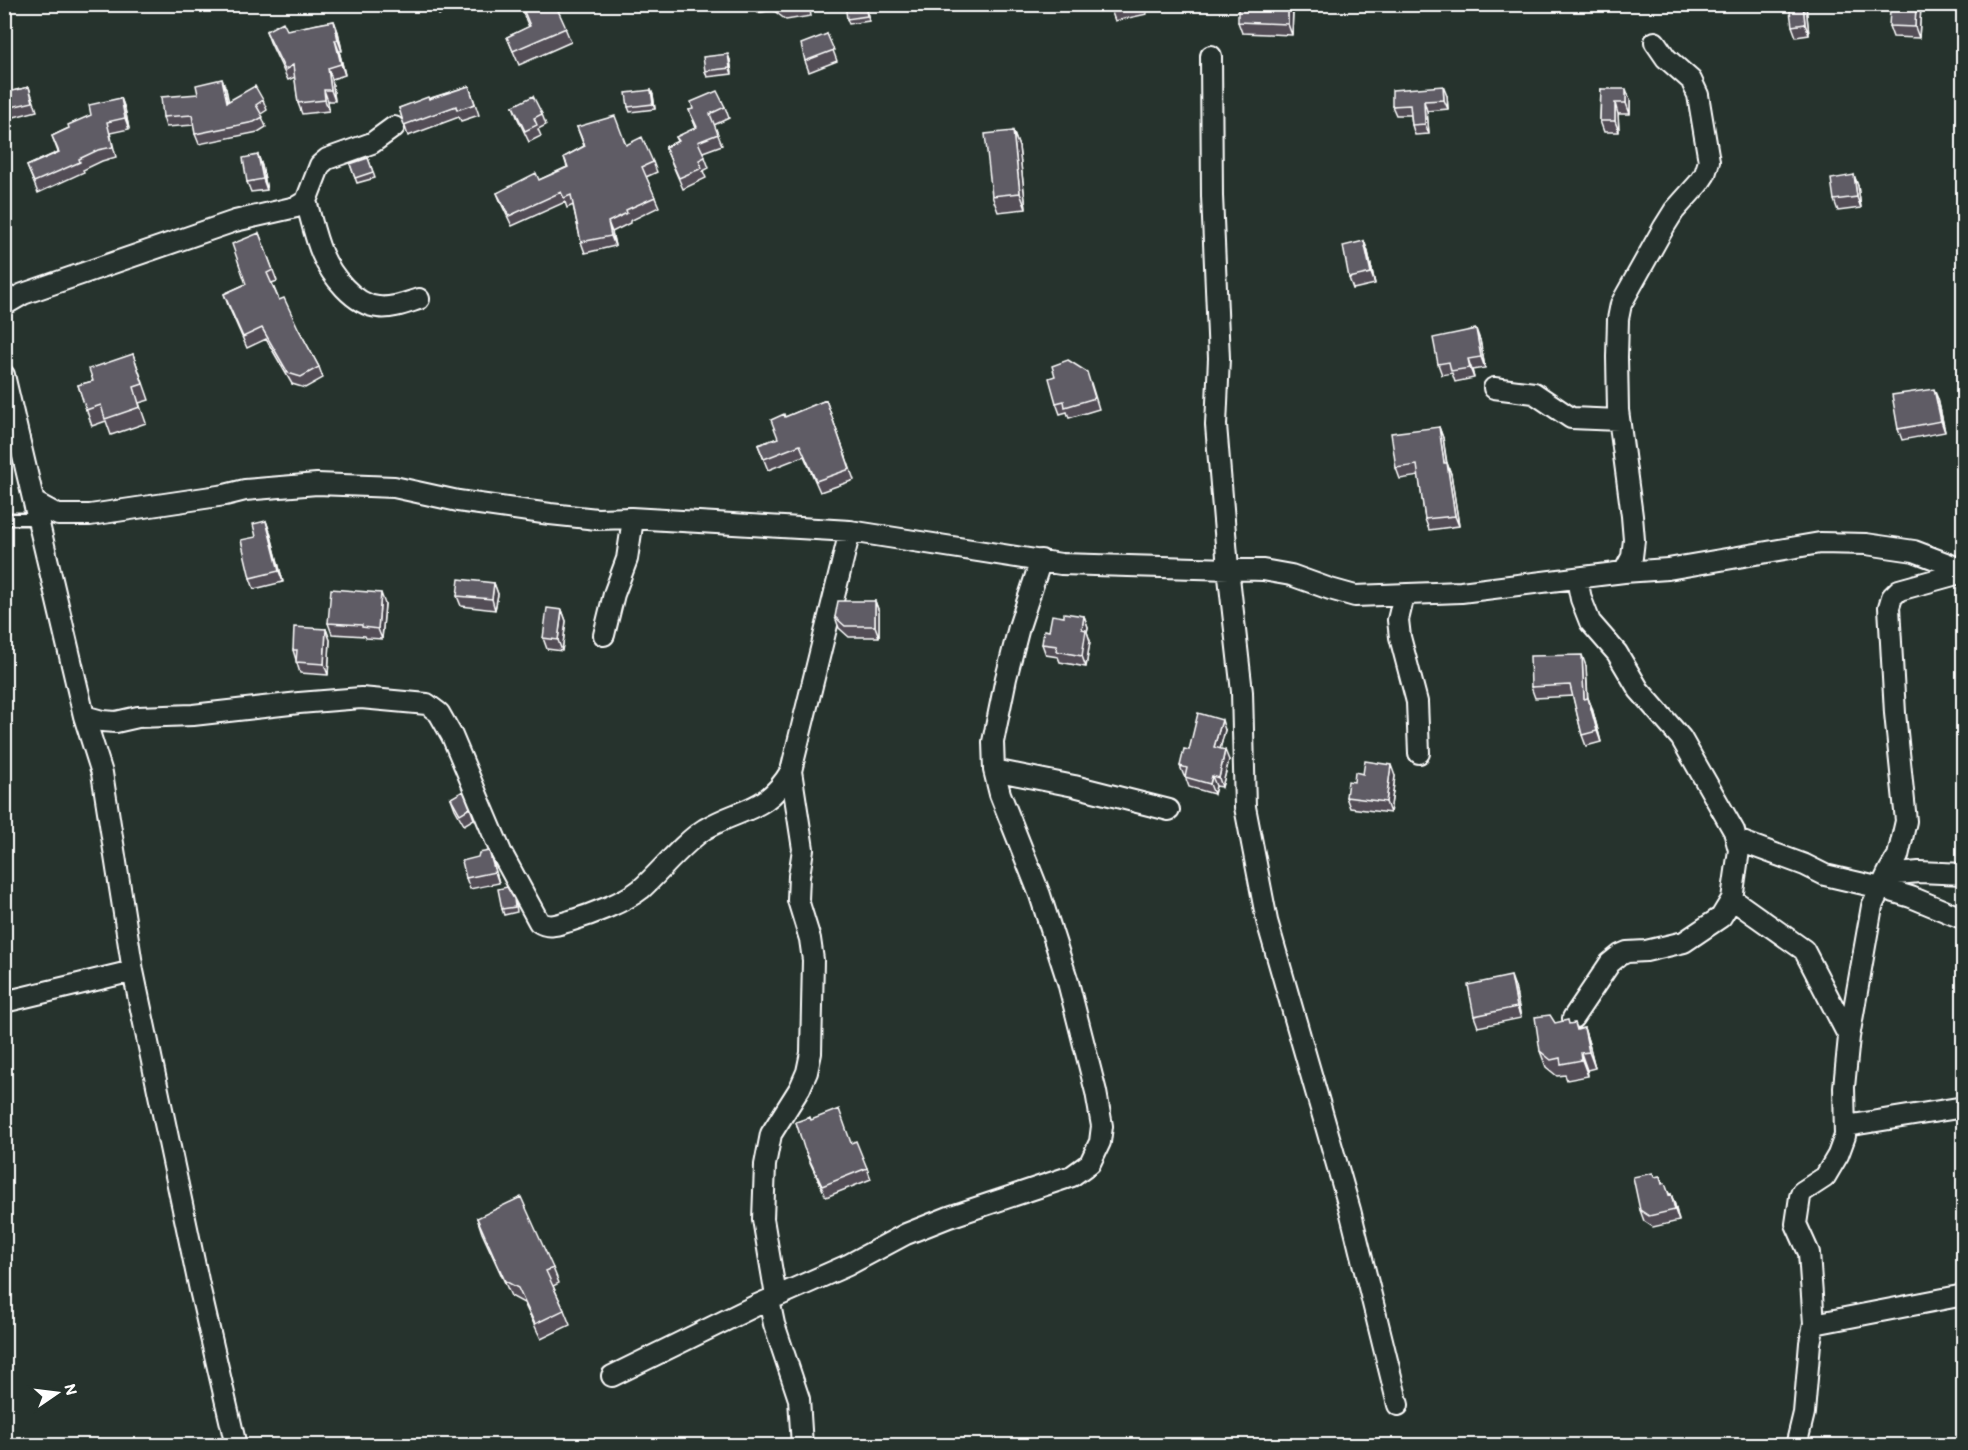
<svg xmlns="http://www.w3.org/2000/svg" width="1968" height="1450" viewBox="0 0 1968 1450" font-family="Itim,sans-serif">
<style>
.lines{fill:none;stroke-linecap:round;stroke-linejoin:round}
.lane-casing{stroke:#fff;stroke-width:15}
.street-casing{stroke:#fff;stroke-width:24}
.lane{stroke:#26332d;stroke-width:10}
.street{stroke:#26332d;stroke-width:20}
.wall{fill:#524e57;stroke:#fff;stroke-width:1.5}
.shaded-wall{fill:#424047;stroke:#fff;stroke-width:1.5}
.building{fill:#5f5b65;stroke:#fff;stroke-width:1.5}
</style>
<rect width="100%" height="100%" fill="#26332d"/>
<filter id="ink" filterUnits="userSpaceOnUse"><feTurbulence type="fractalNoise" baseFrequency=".0167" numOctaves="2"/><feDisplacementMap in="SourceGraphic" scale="12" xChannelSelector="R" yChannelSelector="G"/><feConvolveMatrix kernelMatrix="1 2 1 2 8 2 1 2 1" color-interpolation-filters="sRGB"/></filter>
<g filter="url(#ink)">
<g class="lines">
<!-- lane casing -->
<g class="lane-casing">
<path id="lane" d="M4,519H39"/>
</g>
<!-- street casing -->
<g class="street-casing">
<path id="street" d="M1211,56L1212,196L1219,358L1216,425L1228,568L1242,692L1245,807L1267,921L1350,1210L1398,1405
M306,201C311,218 315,238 322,254C331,275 354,305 378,307C392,309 406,303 419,299
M4,305L23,294L235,221L296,207L306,201L320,165L327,159L372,143L394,127
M4,375L84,716L102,773L133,971L200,1290L236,1446
M1494,388L1534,393L1571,418L1619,420
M36,503L58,515H90L225,495L245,490L317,484L394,487L458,501L550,514L597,519L631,518L850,531L1061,564L1263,570L1291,575L1330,589L1355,596L1461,592L1624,572L1668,569L1820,543L1866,544L1914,551L1964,570
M1624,572L1632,557L1634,540L1632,516L1618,410L1617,357L1618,319L1621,304L1664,227L1674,211L1699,183L1705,174L1709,161L1698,95L1691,80L1666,58L1655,42
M1404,595L1398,620L1400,637L1417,702L1419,753
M604,635L614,594L627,559L633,519
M84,716L102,721L116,722L138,717L193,715L299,703L361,698L427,704L439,713L452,736L501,852L539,922C549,929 559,924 570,921C590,915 625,902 641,889C661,871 683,843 705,829C742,807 766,813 791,771
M994,770L1074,786L1169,810
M1737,840L1805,865L1825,875L1881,888L1911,897L1964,919
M1887,875L1919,872L1964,874
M1732,899L1804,950L1849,1037
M4,1002L133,971
M1573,1018L1610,963L1620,955L1627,952L1646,951L1684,942L1721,917L1732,899L1739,850L1734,831L1681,738L1639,690L1617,653L1590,622L1581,599L1577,579
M1846,1126L1964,1107
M776,1296L763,1219L765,1165L771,1134L800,1088L807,1072L811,1053L813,960L810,939L798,900L799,876L803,849L791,771L850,531
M769,1300L774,1324L799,1399L802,1446
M1814,1324L1964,1295
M612,1376L755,1306L848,1265L906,1234L949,1217L1072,1176L1090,1163L1100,1142L1102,1126L1096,1092L1068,982L1040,895L1000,794L994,770L993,742L1006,678L1019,627L1041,560
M1796,1446L1804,1413L1810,1343L1814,1324L1809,1253L1796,1224L1800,1197L1802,1192L1825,1177L1838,1155L1845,1136L1844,1087L1849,1037L1872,906L1889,871L1898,856L1906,821L1895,713L1889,607L1892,597L1899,590L1964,572"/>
</g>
<!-- lane -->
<use href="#lane" class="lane"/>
<!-- street -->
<use href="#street" class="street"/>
</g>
<!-- wall -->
<path class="wall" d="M434,4H459L439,15Z
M519,4H566L567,8L558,11L571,42L519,65L507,37L529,27Z
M755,4H809L811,16L786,20L773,10L758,13Z
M866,4L869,21L849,24L847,19Z
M1109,4H1145L1147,14L1115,21Z
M1271,4H1291L1293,9L1292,35L1242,33L1238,22L1271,9Z
M1806,6L1809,35L1796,37L1792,26Z
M1921,6L1919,38L1893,37L1889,26Z
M334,21L338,32L342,51H339L345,75L332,79L335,101H328L329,111L302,114L298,103L295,77L288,80L270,42L266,31L287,30Z
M827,34L837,61L809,72L805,61Z
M730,60L732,74L707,77L705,71Z
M469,86L479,115L461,121L459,117L408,136L399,108Z
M29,87L37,111L10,118L12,124L4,126V93Z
M226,89L228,101L263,100L267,110L261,114L266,127L258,132L199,144L195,134L194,125L166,127L163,117Z
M1601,89L1630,100V114H1618L1619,132H1604L1600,121Z
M651,90L653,95L655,109L630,112L628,107Z
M1447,96L1448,109L1427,111L1429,134L1415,135L1412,125L1411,115H1396L1392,106Z
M121,98L125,109L129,129L110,133L116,157L102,161L83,170L84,172L38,193L27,166L58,152L52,136L69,128Z
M513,106L542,114L546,125L538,129L541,136L529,142L517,117Z
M725,107L729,118L714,125L722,145L703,152L709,168L703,171L706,178L683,189L665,147L678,141L676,137L696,128L689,110Z
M577,127L626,145L653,162L657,172L646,177L659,207L630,221V223L612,232L615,246L585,253L581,242L573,205L567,208L565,202L512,226L501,203L497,193L539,180L567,167L564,157L584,146Z
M1013,131L1019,147L1026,209L998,212L992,196Z
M258,155L262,166L267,190L251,192L247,182Z
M368,158L375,178L357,183L350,164Z
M1854,175L1858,186L1861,208L1838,211L1834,200Z
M259,233L277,281L272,283L279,300L299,330L319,367L323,378L305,388L292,384L266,339L247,348L228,305L224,294L246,284Z
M1364,241L1368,252L1375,284L1353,289L1349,278Z
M1480,340L1485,368L1472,370L1474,378L1455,382L1452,373L1442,375L1438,364Z
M133,354L149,400L139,403L146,423L111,435L106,421L92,426L78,385L93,381Z
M1091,383L1099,409L1069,418L1067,412L1060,414L1056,403Z
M1938,399L1945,432L1902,440L1898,429Z
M826,400L854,480L820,492L804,456L768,470L758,445L778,438L785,417Z
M1439,427L1443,438L1447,463L1451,474L1459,526L1429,530L1425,519L1419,476L1400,479L1396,468Z
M266,521L270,532L283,582L254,589L250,578L256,537Z
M494,583L498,594L495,610L461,606L457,596Z
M875,601L879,612V637H849L839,628L835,617Z
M385,604L382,639L366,638L365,636L332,634L328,623Z
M562,610L566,621L562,651L547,649L543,638Z
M1084,616L1088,627L1087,632L1090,641L1086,667L1060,662L1058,657L1046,655L1042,644L1049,631L1064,617Z
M326,629L330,640L328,675L300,673L293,650Z
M1586,666L1588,698L1592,708L1601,742L1586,746L1582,735L1573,696L1535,698L1531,687Z
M1225,730L1220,749L1229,760L1222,787L1216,786L1214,794L1189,787L1185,776H1184L1180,766L1189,750Z
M1363,774L1395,776L1390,813L1350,808L1346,797L1354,782Z
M451,798L470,808L474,819L464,825L455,809Z
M493,862L499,883L470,889L466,878Z
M516,904L517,912L504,915L502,909Z
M1515,987L1521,1018L1478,1027L1474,1016Z
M1555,1023L1569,1024L1575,1023L1577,1029L1584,1028L1589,1044L1595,1068L1587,1070L1588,1076L1567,1080L1565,1075L1557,1076L1546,1067L1540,1051Z
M811,1120L851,1143L867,1168L871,1179L826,1197L808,1158L796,1122Z
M1660,1176L1663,1183L1670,1195L1671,1194L1675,1205L1679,1221L1653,1227L1644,1221L1640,1210L1655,1177Z
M477,1218L553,1268L559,1283L553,1286L564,1310L570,1325L541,1339L524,1303L511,1296L482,1233Z"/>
<!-- shaded-wall -->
<path class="shaded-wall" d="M1288,4H1291L1293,9L1292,35L1288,24Z
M1803,4H1805L1806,6L1809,35L1805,24Z
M1916,4H1920L1921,6L1919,38L1915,27Z
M334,21L338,32L342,51L338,40Z
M335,40L339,51L345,75L341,64Z
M728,54L730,60L732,74L730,68Z
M328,68L332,79L335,101L331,90Z
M222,79L226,89L231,112L227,102Z
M1443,86L1447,96L1448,109L1444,100Z
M1626,89L1630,100V114L1626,103Z
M324,90L328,101L329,111L325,100Z
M651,90L653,95L655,109L653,104Z
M121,98L125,109L129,129L125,118Z
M1424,101L1427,111L1429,134L1425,124Z
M1615,103L1618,114L1619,132L1615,121Z
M1013,131L1019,147L1026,209L1020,193Z
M258,155L262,166L267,190L263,179Z
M1854,175L1858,186L1861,208L1857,197Z
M608,222L612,232L615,246L611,236Z
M1364,241L1368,252L1375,284L1371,273Z
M1476,329L1480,340L1485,368L1481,357Z
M1468,359L1472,370L1474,378L1470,368Z
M1934,389L1938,399L1945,432L1941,421Z
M1439,427L1443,438L1448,474L1444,463Z
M1447,463L1451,474L1459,526L1455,516Z
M266,521L270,532L283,582L279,571Z
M494,583L498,594L495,610L492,599Z
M381,593L385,604L382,639L378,629Z
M875,601L879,612V637L875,626Z
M562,610L566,621L562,651L558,640Z
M1084,616L1088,627L1087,632L1090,641L1086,667L1082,656V629Z
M326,629L330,640L328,675L324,664Z
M1582,655L1586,666L1588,710L1584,699Z
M1588,698L1592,708L1601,742L1597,731Z
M1222,720L1225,730L1218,757L1214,747Z
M1225,750L1229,760L1222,787L1219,778Z
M1391,765L1395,776L1390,813L1386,802Z
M1212,776L1216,786L1214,794L1210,784Z
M489,851L493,862L499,883L495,872Z
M1511,976L1515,987L1521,1018L1517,1007Z
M1584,1028L1589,1044L1595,1068L1589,1052Z
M1581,1053L1587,1070L1588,1076L1582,1060Z
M1671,1194L1675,1205L1679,1221L1675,1210Z"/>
<!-- building -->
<path class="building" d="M521,4H555L566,28L513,51L507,37L530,26Z
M778,4H796L781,7Z
M845,4H865L867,16L847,19Z
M1109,4H1135L1111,11Z
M1271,4H1288V24L1238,22V9H1271Z
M1789,4H1803L1805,24L1792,26Z
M1902,4H1916L1915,27L1889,26L1890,10L1901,11Z
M334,21L338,40H335L341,64L328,68L331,90H324L325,100L298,103L293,65L285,70L266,31L283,22L287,30Z
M827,34L834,50L805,61L801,44Z
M728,54L730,68L705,71L703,57Z
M222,79L227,102L255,86L263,100L256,105L263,117L254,122L195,134L192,115L163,117L161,97L198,94L196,85Z
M469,86L475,104L457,110L456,106L404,125L399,108L428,97L429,99Z
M1443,86L1444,100L1424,101L1425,124L1412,125L1410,105L1392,106V90Z
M29,87L33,102L7,108L8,115L4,116V93Z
M1601,89H1626V103H1615V121H1600Z
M651,90L653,104L628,107L626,93Z
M717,91L725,107L710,114L718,134L698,142L705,157L699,160L702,168L679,178L665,147L679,141L676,137L697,127L689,110L693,109L691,102Z
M533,96L542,114L534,118L537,125L525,131L513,106Z
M121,98L125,118L107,122L113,147L98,150L79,159L80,162L34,182L27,166L59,152L52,136L69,128L68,125L91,115L89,105Z
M615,116L626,145L642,137L653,162L642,167L655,197L626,210L627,213L608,222L611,236L581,242L571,195L564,198L561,192L509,216L497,193L536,173L539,180L568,167L564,157L585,146L577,127Z
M1013,131L1020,193L992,196L985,134Z
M258,155L263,179L247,182L243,158Z
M368,158L373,172L355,178L350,164Z
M1854,175L1857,197L1834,200L1831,179Z
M259,233L273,270L267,273L279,300L284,298L299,330L319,367L301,377L288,373L262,328L243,337L224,294L246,284L232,244Z
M1364,241L1371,273L1349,278L1343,246Z
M1476,329L1481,357L1468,359L1470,368L1451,371L1449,362L1438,364L1433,338Z
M133,354L143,384L134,387L140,407L105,419L101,405L86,410L78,385L93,381L89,369Z
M1068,360L1087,372L1095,398L1065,407L1064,401L1056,403L1049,378L1055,376L1052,366Z
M1934,389L1941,421L1898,429L1892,395Z
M826,400L850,469L816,481L800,445L764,459L758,445L778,438L771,420L784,414L785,417Z
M1439,427L1444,463H1447L1455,516L1425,519L1417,465L1396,468L1391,433Z
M266,521L279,571L250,578L241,540L256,537L253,524Z
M459,579L494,583L492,599L457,596Z
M331,589L381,593L378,629L362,627V625L328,623Z
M838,601H875V626H845L835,617Z
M547,608L562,610L558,640L543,638Z
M1064,613L1084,616L1082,629L1086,630L1082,656L1056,651L1057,646L1042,644L1044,630L1049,631L1052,615L1064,617Z
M294,627L326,629L324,664L296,662L297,650H293Z
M1582,655L1584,699L1588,698L1597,731L1582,735L1570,685L1531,687L1530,656Z
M1198,713L1222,720L1214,747L1225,750L1219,778L1212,776L1210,784L1185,777L1187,768L1180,766L1184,749L1189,750Z
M1365,761L1391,765L1386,802L1346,797L1348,781L1354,782L1355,772L1363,774Z
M463,791L470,808L460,814L451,798Z
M489,851L495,872L466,878L462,861L478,857L479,853Z
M507,887L514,899L515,907L502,909L498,889Z
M1511,976L1517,1007L1474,1016L1468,985Z
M1550,1015L1555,1023L1568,1020L1569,1024L1575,1023L1577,1030L1584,1028L1589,1052L1581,1053L1582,1060L1561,1064L1560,1058L1551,1060L1540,1051L1535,1017Z
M839,1109L851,1143L856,1141L867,1168L822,1186L804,1148L796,1122L810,1117L811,1120Z
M1653,1173L1654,1177L1660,1176L1662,1184L1665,1183L1669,1195L1671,1194L1675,1210L1649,1216L1640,1210L1633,1177Z
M521,1197L553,1268L546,1271L564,1310L535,1324L518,1288L505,1281L477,1218Z"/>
</g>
<!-- margin -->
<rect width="1968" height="1450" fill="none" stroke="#26332d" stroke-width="24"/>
<rect x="12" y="12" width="1944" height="1426" fill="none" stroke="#fff" stroke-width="2" filter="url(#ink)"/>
<!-- north arrow -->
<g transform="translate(57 1393) rotate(76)" stroke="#26332d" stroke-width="4.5" paint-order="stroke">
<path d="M0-4.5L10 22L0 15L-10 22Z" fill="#ffffff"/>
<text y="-9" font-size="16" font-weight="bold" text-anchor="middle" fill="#ffffff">N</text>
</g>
</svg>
